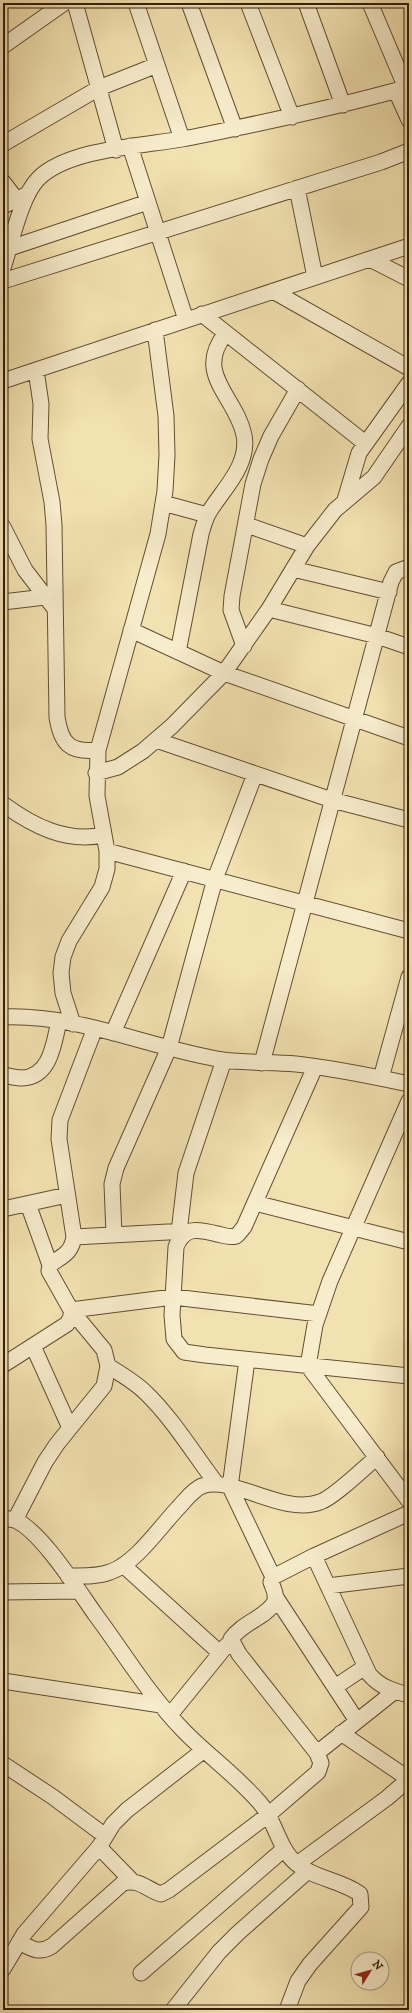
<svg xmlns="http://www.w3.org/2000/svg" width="412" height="2013" viewBox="0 0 412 2013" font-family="'IM FELL DW Pica',serif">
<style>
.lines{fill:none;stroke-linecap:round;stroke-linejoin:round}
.street-casing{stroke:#634e31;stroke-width:17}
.street{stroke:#f7eccc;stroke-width:15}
</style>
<rect width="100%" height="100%" fill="#f3e2b1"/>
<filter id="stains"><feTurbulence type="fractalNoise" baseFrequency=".005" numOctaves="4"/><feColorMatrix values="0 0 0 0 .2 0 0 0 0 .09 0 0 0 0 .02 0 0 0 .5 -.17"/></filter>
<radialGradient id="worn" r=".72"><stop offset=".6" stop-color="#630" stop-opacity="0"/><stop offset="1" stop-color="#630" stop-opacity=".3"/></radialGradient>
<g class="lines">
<!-- street casing -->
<g class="street-casing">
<path id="street" d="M75,3L116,150
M136,3L182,139
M189,3L235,129
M248,3L292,117
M306,3L343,105
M370,3L406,88
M3,46L64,3
M396,91L409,120
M3,144L99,88L157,65
M130,146L186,320
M3,182L16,199
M297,188L315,277
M3,206L28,194
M10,248L148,202
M370,259L409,279
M3,268C11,244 21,196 38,179C67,149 142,146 182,139C200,136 218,132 236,128C294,116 351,103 409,87
M3,281L381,162L409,151
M273,291L409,368
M202,314L365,443
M36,370L41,404L40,439L52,502L54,525L57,717C61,744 70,753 98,750
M3,381L409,246
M345,500L359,453L409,383
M163,503L207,515
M247,525L307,546
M3,527L25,570L55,609
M293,569L389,592
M3,602L45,597
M269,609L377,636L409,647
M131,630L224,673L409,738
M244,646L231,610L232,596L253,484L261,459L271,436L298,389
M178,652L201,534C203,527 205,520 208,514C221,491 250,466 244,435C236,396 193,374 226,333
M156,740L332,800L409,820
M96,773L118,767L143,751L172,726L224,673L269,609L307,546L335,510L374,477L409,426
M3,804C33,826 66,843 104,835
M107,851L409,931
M3,1017C79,1014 149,1048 223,1060C247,1063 271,1062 296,1064C334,1068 371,1076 409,1084
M73,1024L63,993L61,973L63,957L69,941L102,887L107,869V851L97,796L98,750L158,534L165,491L167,455L166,416L155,330
M113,1033L184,871
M262,1063L391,582L396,572L409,567
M315,1067L244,1227C242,1229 239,1234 236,1236C229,1238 223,1235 217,1234C198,1229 184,1226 176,1247L172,1315L174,1339L184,1352L205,1355L409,1376
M3,1075C9,1076 16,1078 22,1078C51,1077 54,1042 59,1021
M381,1078L409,977
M409,1101L330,1281L315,1325L308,1366L409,1501
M255,1203L409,1242
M28,1204L50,1265
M3,1209L67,1195
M179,1232L186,1173L224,1060
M114,1235L112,1184L116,1168L169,1048L215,879L255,774
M74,1237L187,1231
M71,1310L173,1297L319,1314
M33,1346L70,1428
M247,1360L230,1487L273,1577
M3,1365L67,1324L71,1317V1310L49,1271L50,1265C63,1255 71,1254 74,1237L59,1139L60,1120L95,1028
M108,1366C121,1374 135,1382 146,1393C172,1418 194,1454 216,1483
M3,1518C7,1519 11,1519 15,1520C41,1531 78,1590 95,1614C124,1653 149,1695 183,1730C207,1755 237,1776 260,1803C276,1821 278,1849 297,1864C315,1879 341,1880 360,1894L361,1907L310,1964L298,1981L287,2010
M15,1520L45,1462L57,1444L104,1386L108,1366L104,1350L71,1310
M314,1556L369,1674C380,1687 393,1691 409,1695
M123,1565L220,1653
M68,1576C81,1576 97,1577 110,1572C135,1564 160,1527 178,1508C185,1501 192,1490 202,1486C233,1475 283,1516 320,1502C333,1498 364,1468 377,1457
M328,1586L409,1576
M3,1592L79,1591
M275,1596L357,1721
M3,1681L161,1705
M335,1687L365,1667
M170,1715L226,1646
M341,1733L409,1779
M317,1753L395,1691
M3,1764L53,1797L104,1835
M99,1847L132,1881
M297,1864L387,1798L409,1779
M19,1942C32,1949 39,1954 52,1946L123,1883C141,1879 145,1889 161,1894L169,1890L268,1815L318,1772L321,1763L317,1753L239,1654L231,1639C242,1623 266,1617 274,1603C278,1597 273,1588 271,1582L273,1577L314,1556L409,1513
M3,1969L24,1934L99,1847L113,1824L127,1810L204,1750
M141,1973L284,1849
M173,2010L219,1952L238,1933L308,1871"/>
</g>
<!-- street -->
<use href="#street" class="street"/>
</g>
<!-- margin -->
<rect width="412" height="2013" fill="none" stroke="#f3e2b1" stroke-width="16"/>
<rect x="4" y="4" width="404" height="2005" fill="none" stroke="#331d06" stroke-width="2"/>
<rect x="8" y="8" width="396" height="1997" fill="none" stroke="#331d06"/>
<!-- north arrow -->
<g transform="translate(370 1971) rotate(53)"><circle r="19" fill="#f7eccc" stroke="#a9997d"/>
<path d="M0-3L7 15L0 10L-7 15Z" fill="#8f2418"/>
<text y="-6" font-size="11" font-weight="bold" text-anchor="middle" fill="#331d06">N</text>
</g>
<rect width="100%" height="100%" filter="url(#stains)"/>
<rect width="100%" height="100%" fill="url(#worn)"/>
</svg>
